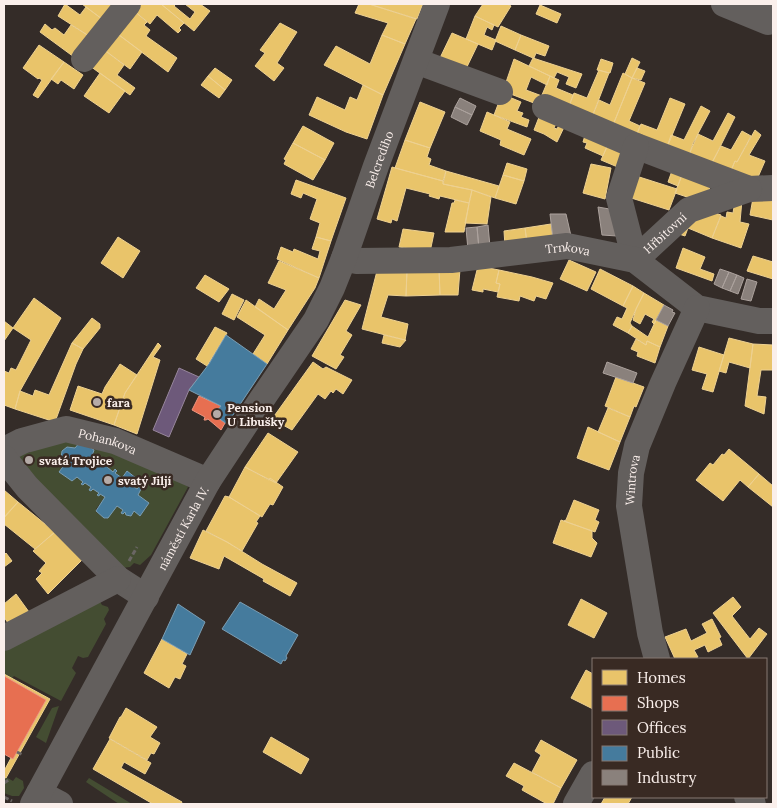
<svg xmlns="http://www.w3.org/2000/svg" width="777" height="808" viewBox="0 0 777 808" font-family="Lora,serif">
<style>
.green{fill:#444d32;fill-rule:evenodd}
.homes{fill:#e9c46a;stroke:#eed191}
.shops{fill:#e76f51;stroke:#ed957f}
.offices{fill:#6d597a;stroke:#97869c}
.public{fill:#457b9d;stroke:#7b9eb4}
.industry{fill:#8a817c;stroke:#aca29d}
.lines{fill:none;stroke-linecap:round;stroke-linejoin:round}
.path{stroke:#6a6664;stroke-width:3;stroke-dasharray:5 2.5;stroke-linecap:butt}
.minor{stroke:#635f5d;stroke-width:26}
.poi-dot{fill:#b5aba7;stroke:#392a23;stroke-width:2}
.labels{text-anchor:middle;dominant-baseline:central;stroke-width:5;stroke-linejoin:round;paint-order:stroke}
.street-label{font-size:12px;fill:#faefeb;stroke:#392a23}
.poi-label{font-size:12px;font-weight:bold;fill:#faefeb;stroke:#392a23;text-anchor:start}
</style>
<rect width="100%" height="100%" fill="#342c28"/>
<!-- green -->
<path class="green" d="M77,438L183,479L188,487L151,555L140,565L134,563L130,567L122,568L17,459L24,450L29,453L32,450ZM67,447L92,453L93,454L92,456L98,460L99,458L101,459L100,462L105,466L109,465L107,467L113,472L115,469L117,470L115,473L122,478L127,471L136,477L131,485L137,489L139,487L141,488L138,495L149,503L140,515L134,511L131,516L126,515L125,512L123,514L121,513L123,510L117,506L106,519L96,512V509L105,497L100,494L99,496L97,495L99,493L93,489L89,490L91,487L85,483L83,485L81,484L83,482L77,477L72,481L59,472L65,464L62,462L61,454Z
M99,600L102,605L108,607L109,610L104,619L106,624L88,657L83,658L78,656L72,668L76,673L61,701L14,676L11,679L4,675V646Z
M59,706L46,743L36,737L52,708Z
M4,776L13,781L16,777L23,781L24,788L19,796H12L4,793Z
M89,778L132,804H119L86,782Z"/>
<!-- homes -->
<path class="homes" d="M65,4L80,15L86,7L102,19L89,36L58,16Z
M82,4H114L102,19Z
M138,4H161L184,23L179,28L181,30L178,33L157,15L150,24L133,10Z
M161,4H176L174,6L190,19L195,12L185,4H200L210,11L194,31Z
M359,4H369L416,19L405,44L382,35L388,23L355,13Z
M369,4H423L417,19Z
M483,4H507L511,6L498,27L475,16Z
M540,5L561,14L557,23L536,14Z
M133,10L147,22L144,25L150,30L146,36L177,58L168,72L115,32Z
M475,16L494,25L492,30L487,27L484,35L496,40L492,50L466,39Z
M280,23L297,32L277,63L284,68L274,81L255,66L265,53L260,50Z
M45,24L52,30L55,28L64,35L71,25L89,36L74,57L40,32Z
M501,26L521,35L515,50L495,41Z
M115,32L142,52L130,69L103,49Z
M452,33L478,44L464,73L439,60Z
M382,35L405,44L383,95L324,65L336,46L370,64Z
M521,35L549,46L545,56L536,53L534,58H533L515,50Z
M39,45L64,62L38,98L33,95L42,80L39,78L38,79L23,68Z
M103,49L124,65L117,75L135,88L130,95L90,66Z
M533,58L582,74L576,88L566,84L569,77L557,72L554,78L529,66Z
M632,58L640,62L632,78L625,74Z
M514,59L550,76L547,85L531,77L526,90L542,96L539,105L503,91Z
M601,59L613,63L610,73L597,70Z
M64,62L83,75L74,89L61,80L58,84L51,79Z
M215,68L232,80L225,90L208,76Z
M637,68L645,71L641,80L632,78Z
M599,70L609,73L590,122L567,112L574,93L587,98Z
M100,73L125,91L109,113L84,96Z
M623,73L632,78L611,130L590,122L599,100L610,105Z
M208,76L225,90L219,98L201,85Z
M550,76L559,80L556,88L573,95L567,112L539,102Z
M632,78L645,83L629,121L640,126L635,139L611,130Z
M363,85L383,95L367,139L346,132L309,115L317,97L345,110L350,97L357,100Z
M502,94L521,102L517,111L523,113L521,117L529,120L527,127L494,115Z
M670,98L685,104L666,150L635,139L641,124L657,130Z
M420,102L445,112L430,148L405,140Z
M701,106L710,111L693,143L688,159L666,150L671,135L684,140Z
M487,112L510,122L507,129L531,139L524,155L500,145L501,140L480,131Z
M541,112L558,119L554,128L557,129L561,121L566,123L557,142L544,134L534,130Z
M728,113L735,117L710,167L688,157L698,134L713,141Z
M303,126L334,143L325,160L293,143Z
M755,130L761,135L749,155L765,161L755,184L730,173L735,161L737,162Z
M742,131L751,136L737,162L735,161L730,173L710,166L721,146L731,150Z
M586,132L609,142L603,156L585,148L587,143L583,142Z
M405,140L430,148L427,157L431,159L429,165L446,171L443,181L395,168Z
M609,142L628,150L620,168L601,160Z
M293,143L325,160L313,180L284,164L286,160L284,159Z
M507,163L527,169L524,181L503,175Z
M591,164L611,168L605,199L583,193Z
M392,167L443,181V184L472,190L469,203L440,196L439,199L429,196L430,194L406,188L397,221L392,219L391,223L377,219Z
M673,168L683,172L678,186L668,182Z
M446,171L499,186L495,198L472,190L443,184Z
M683,172L712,182L705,201L702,202L675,193Z
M503,175L524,181L516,204L495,198Z
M633,175L677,189L669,210L625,196Z
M296,180L346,198L331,241L316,237L320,223L310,219L317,199L303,193L301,198L291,194Z
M472,190L491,197L487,224L465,223Z
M753,198L773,201V223V220L750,215Z
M455,200L469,203L464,232H445L452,203H454Z
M742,200L740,222L749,224L741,248L712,238L721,216L726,218L727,212L733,213L735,201Z
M709,211L721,215L712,238L688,228L685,236L679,234Z
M551,224L553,239L527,243L525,228Z
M525,228L527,243L505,246L504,231Z
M403,229L434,233L430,252L399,247Z
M118,237L140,251L123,278L101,263Z
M316,237L331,241L319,278L277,259L281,247L293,252L294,249L318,259L320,251L312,249Z
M683,248L705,257L700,269L714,274L712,281L676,268Z
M753,256L773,262V260V279L747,271Z
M569,260L596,272L587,291L560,279Z
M279,261L319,278L315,288L288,330L255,307L259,299L274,309L286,290L268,283Z
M478,266L499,270L496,283L500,284L498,292L483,289V292L472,290Z
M439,269H460L458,295H440Z
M439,269L440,295L406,296L407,270Z
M600,269L633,286L623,306L591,289Z
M407,270L406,296L388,295L381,317L408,324L405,340L362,329L377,271Z
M499,270L532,277L553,283L546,299L536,296L534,301L520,296L519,301L497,297L500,284L496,283Z
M205,275L229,289L219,302L196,288Z
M633,286L644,293L636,309L630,323L632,326L628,333L613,325L617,317L622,319L627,308L623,306Z
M644,293L664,305L654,324L652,322L654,319L645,314L640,324L633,320L636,309Z
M232,294L244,300L234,320L222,314Z
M34,298L61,318L20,391L15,409L4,405V371L9,373L11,368L16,370L31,340L13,328Z
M246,300L288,330L267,364L253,354L265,335L237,317Z
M345,300L361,305L346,331L352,335L340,355L344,357L336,369L312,356Z
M92,318L100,324V328L83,349L72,343Z
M656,320L668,326L660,347L647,341L646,345L628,333L632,326L648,337Z
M4,321L13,328L4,341Z
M215,327L227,333L207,366L196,359Z
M384,335L405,340H406L400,347L382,343Z
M729,338L753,344L750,368L729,362L726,373L719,371Z
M636,339L646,345L647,341L660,347L655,363L637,356L638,352L631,349Z
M72,343L83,349L76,364L55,422L15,409L20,391L33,396L35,390L49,395Z
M158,343L161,346L153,357L160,360L137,434L114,425L125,393Z
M753,344L773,345V370H761L757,396L766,397L764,414L745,406Z
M699,347L724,355L713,392L702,389L707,374L692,370Z
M313,362L323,369L326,367L352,380L343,394L336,389L333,393L331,391L325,399L318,394L292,430L272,419Z
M120,364L137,375L125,393L114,425L70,410L78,386L102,394L105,387Z
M616,377L644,387L636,407L634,406L630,417L605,406Z
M608,408L630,417L620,442L598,432Z
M588,427L620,442L609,470L577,458Z
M268,433L298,452L276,483L245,467Z
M729,449L759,474L748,487L740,480L723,501L696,480L710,463L713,465L722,454L724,455Z
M245,467L269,480L270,478L283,487L273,505L270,504L262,517L229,497Z
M759,474L773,486V507L748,487Z
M4,490L18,502L4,518Z
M225,496L229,497L260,516L256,522L258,523L242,551L227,542L206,531Z
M574,500L599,510L595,520L599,522L595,532L564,521L566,520Z
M18,502L55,532L35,549L4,524V517Z
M561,520L592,531V538L597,543L591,557L553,543Z
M203,530L227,542L262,564L297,583L290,596L263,581L264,579L224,556L219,569L190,558Z
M55,532L83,559L48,594L36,579L42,573L39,571L46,563L33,551Z
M6,553L12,561L4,567V555Z
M16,594L29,612L10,626L4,617V604Z
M733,597L741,607L732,616L750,639L759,628L767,634L748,659L713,613Z
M581,599L607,613L594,638L568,625Z
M712,619L721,637L719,638L722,645L708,652L705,645L694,650L698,657L693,659H675L665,637L686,629L691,641L707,633L702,624Z
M162,639L187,654L182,664L186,666L180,679L175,677L169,688L144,673Z
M586,670L593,674V709L571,698Z
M4,674L50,699L6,778L4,777V771L11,758L13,759L46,700L4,676Z
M126,708L157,727L150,737L160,743L154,754L151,753L147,760L109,738L120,717H121Z
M271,737L309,759L301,774L263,752Z
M110,739L151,763L145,774L124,762L121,768L182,802L181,804H153L93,769Z
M541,740L577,760L561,788L532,772L541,755L535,751Z
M514,763L561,788L553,804H547L522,790L524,786L506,776Z
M605,797H632L628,804H601Z"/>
<!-- shops -->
<path class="shops" d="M199,396L221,406L214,415L225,423L221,430L208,419L206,420H204L205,417L192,410Z
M4,676L46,700L13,759L4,754Z"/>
<!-- offices -->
<path class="offices" d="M179,368L199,377L189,390L169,437L153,430Z"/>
<!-- public -->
<path class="public" d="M226,335L267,364L227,424L214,415L221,406L189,390L209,364Z
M81,441L94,450L92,456L98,460L99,458L101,459L100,462L105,466L107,464L109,465L107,467L113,472L115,469L117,471L115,473L122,478L127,471L136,478L131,485L137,489L139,487L141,489L138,495L149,503L140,516L134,511L131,516L126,515L125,512L123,514L121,513L123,510L117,506L108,518H104L96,511L105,497L100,494L99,496L97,495L99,493L93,489L91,491L89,490L91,487L85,483L83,485L81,484L83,482L77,477L72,481L59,472L65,464L61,458L62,451L67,447L75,448Z
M240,602L298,635L286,656L287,658L285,661L283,660L281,664L222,629Z
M178,604L205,622L190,655L162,639Z"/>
<!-- industry -->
<path class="industry" d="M460,98L476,106L472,115L455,107Z
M455,107L472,115L467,125L451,117Z
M598,207L615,210L617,236L602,235Z
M550,214H566L571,236L553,239Z
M488,225L490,247L479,249L477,227Z
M477,227L479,249L468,250L466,228Z
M720,269L729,272L722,288L714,284Z
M729,272L737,275L730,291L722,288Z
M737,275L744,278L738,294L730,291Z
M747,279L757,282L751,301L741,299Z
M664,305L673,310L672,312L675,313L668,326L656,320Z
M607,362L637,373L633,383L603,373Z"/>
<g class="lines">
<!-- path -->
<path class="path" d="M129,561L137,547
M17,752L23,755
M4,783L10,779
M4,797L12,801"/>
<!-- minor -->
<g class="minor">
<path d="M724,4L768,22L773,9"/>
<path d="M84,59L128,4"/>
<path d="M416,61L500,92"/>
<path d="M545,107L636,146L749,189L773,188"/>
<path id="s1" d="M636,146L619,198L635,260L689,210L749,189"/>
<path id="s2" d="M344,258L356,261L451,260L567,246L635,260L697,308L759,321H773"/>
<path id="s3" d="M4,450L22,441L66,429L115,441L208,481"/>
<path d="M4,458L27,487L118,579L146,597"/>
<path d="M4,638L118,579"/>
<path id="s4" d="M657,659L650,633L629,506L631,473L637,446L663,383L697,308"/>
<path d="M39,793L60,804"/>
<path d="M747,797L753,804"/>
<path id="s5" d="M33,804L208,481L262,399L316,320L332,288L344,258L376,166L437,4"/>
<path d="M576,804L593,774"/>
</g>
</g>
<!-- markers -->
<g class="poi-dot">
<circle cx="97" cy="402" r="5"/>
<circle cx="217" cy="414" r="5"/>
<circle cx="29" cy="460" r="5"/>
<circle cx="108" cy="480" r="5"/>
</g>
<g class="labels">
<!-- street labels -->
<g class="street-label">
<text stroke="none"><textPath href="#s5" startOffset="734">Belcrediho</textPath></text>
<text stroke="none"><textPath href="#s1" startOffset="159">Hřbitovní</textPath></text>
<text stroke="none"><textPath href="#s2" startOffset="225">Trnkova</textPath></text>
<text stroke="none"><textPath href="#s3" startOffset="109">Pohankova</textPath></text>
<text stroke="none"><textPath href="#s4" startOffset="182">Wintrova</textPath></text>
<text stroke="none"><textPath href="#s5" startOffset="314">náměstí Karla IV.</textPath></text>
</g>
<!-- poi labels -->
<g class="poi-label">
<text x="107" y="402">fara</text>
<text x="227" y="407">Pension<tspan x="227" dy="14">U Libušky</tspan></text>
<text x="39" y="460">svatá Trojice</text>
<text x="118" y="480">svatý Jiljí</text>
</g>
</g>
<!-- border -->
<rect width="777" height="808" fill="none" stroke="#faefeb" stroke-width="10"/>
<!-- legend -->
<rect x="592" y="658" width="175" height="140" fill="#392a23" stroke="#867973"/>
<rect x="602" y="670" width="25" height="15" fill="#e9c46a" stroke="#867973"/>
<text x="637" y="683" font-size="15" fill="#faefeb">Homes</text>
<rect x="602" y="696" width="25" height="15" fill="#e76f51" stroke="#867973"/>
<text x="637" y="708" font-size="15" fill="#faefeb">Shops</text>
<rect x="602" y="720" width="25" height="15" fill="#6d597a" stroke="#867973"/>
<text x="637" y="733" font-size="15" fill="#faefeb">Offices</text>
<rect x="602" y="746" width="25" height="15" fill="#457b9d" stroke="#867973"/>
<text x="637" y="758" font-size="15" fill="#faefeb">Public</text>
<rect x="602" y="770" width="25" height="15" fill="#8a817c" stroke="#867973"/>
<text x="637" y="783" font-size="15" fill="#faefeb">Industry</text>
</svg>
